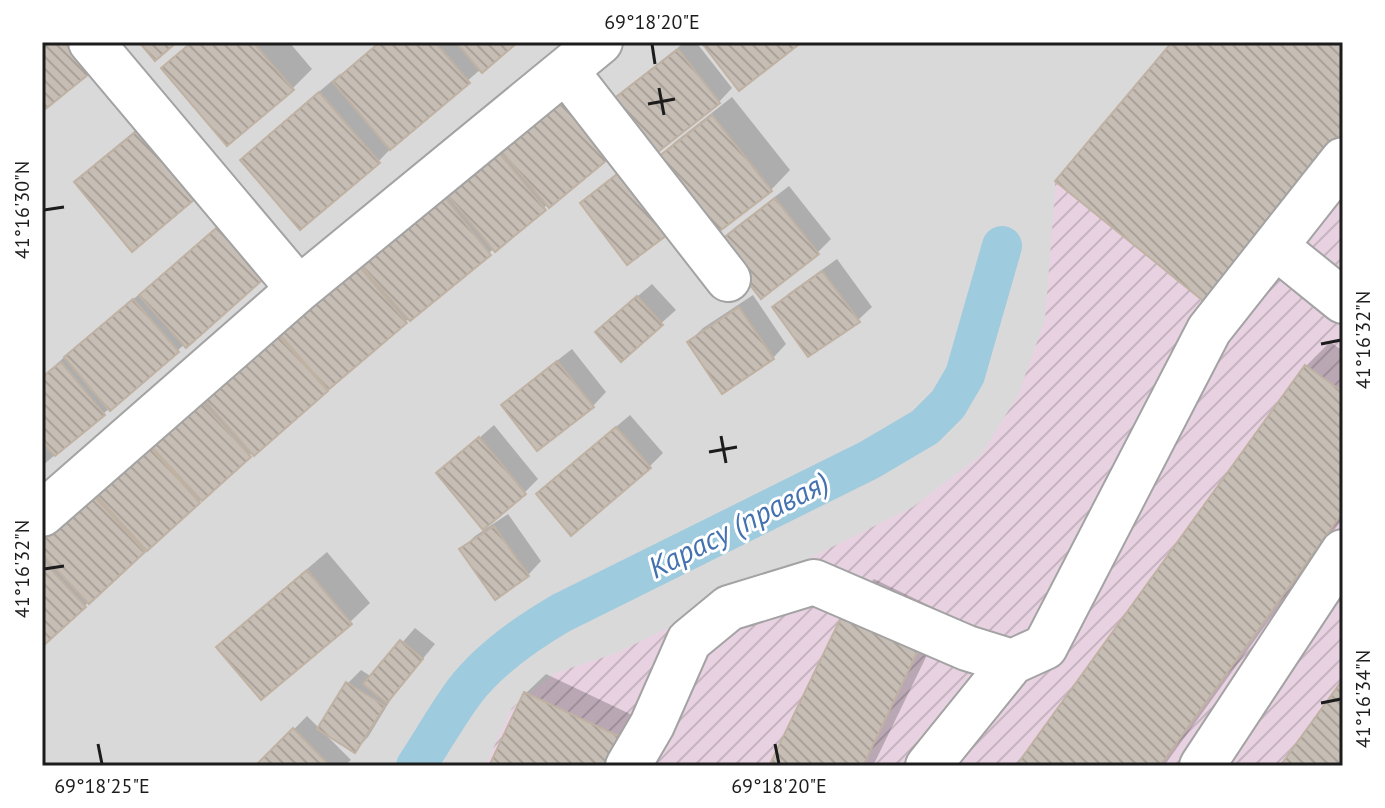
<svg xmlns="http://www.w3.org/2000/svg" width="1385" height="808" viewBox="0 0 1385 808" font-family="'PT Sans',sans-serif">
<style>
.residential{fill:#dad9d9}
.industrial{fill:url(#industrial-furrows)}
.shadow{fill:#0003}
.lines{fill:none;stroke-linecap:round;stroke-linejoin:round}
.canal{stroke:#9ecbde;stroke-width:40}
.building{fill:url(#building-back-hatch);stroke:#c0b2a3;stroke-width:2}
.minor-casing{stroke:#a3a3a3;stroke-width:48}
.minor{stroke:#fff;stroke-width:44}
.ticks{fill:none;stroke:#1c1c1c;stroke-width:3}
.labels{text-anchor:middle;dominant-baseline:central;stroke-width:6;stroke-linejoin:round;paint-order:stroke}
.water-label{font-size:30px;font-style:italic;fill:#4471b0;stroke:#fff}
.neatline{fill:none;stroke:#1c1c1c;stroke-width:3}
.ticks-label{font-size:20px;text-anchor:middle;fill:#1c1c1c}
</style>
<defs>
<pattern id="industrial-furrows" width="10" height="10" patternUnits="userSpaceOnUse" patternTransform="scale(2)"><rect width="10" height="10" fill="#e8d2e2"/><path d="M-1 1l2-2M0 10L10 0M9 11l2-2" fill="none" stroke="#c6b4c1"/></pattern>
<pattern id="building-back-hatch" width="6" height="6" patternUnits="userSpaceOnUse" patternTransform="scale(2)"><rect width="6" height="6" fill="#c6bdb4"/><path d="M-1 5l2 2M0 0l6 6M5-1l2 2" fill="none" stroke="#aaa29a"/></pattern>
</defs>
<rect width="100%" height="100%" fill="#eeebe1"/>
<!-- residential -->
<path class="residential" d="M42,42H1343V766H42Z"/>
<!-- industrial -->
<path class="industrial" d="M1172,42H1343V766H485L512,708L555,673L617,653L913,507L981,455L1018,395L1045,320L1055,191V181Z"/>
<!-- shadow -->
<path class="shadow" d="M191,42H289L312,69L292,89L164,68Z
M380,42H515L481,69L397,142L378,162L242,160L262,140L340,74L342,76Z
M685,42H696L732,88L719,102L648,157L653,163L675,142L732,97L790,170L771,190L582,203L596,190L646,151L633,134L410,318L253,452L42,645V542L165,430L511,138L614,100L624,90Z
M159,111L195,197L77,182L96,163Z
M789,186L831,239L818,252L720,243L733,229Z
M242,205L185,344L42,466V377L80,343L148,287L149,288Z
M837,259L872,307L858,320L775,308L788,294Z
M652,284L676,310L621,359L611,319Z
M753,295L786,344L773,358L689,342L703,328Z
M1330,342L1343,351V518L1164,766H1018L1306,366Z
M572,349L606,392L593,406L503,405L517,392Z
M630,415L663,453L649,467L552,481Z
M494,425L538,479L524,493L439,473Z
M508,514L541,561L528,575L462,549L475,536Z
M327,552L370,603L350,622L218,647L238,628Z
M874,579L947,614L873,766H772L850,603Z
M415,628L435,644L396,691L368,737L355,750L326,733L325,734L351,760L344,766H258L307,716L319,728L347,684L361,670L372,677Z
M546,674L649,723L628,766H491L526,693Z"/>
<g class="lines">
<!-- canal -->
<path class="canal" d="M416,766C432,742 447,715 464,692C489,659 525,634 561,613L869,460L925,427L948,404L965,375L1002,246"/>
</g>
<!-- building -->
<path class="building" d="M42,42H64L90,73L42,112Z
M139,42H177L155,61Z
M192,42H253L294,90L227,146L161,68Z
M380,42H435L470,83L390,150L333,82Z
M456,42H518L482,73Z
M701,42H802L739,91Z
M1172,42H1343V142L1207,304L1055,181Z
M678,49L720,103L650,158L607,104Z
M570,90L619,150L549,208L499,148Z
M319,92L380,163L300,230L240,160Z
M712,115L772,191L712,237L653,161Z
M139,129L196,198L132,252L74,182Z
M497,150L546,210L495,252L445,192Z
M630,164L679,226L627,265L580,203Z
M442,194L491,255L410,321L359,263Z
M775,198L819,254L761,299L717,243Z
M222,223L268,275L186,348L139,295Z
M357,264L407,323L328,390L278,332Z
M822,271L860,322L808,357L772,307Z
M637,296L663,325L621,362L595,332Z
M133,299L179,352L110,411L64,357Z
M739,307L774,359L722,394L687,342Z
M276,333L328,391L254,456L202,397Z
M557,361L594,407L537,451L501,405Z
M61,362L105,415L55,456L42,442V377Z
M1305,365L1343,392V512L1160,766H1016Z
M199,399L251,457L202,501L149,444Z
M616,427L651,468L571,536L536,494Z
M479,437L526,494L483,530L436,473Z
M148,445L200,503L147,551L94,493Z
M92,494L145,552L89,604L42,554V541Z
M494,526L529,576L495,600L459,549Z
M42,560L86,607L42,647Z
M307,570L352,624L261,700L216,647Z
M849,601L924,638L863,766H769Z
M400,640L423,659L387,703L363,684Z
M1343,679V766H1280Z
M346,682L385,706L355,753L317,729Z
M524,692L631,742L619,766H489Z
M293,728L330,766H255Z"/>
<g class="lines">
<!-- minor casing -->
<g class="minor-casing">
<path id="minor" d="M91,42L299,289
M566,71L728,279
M1275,246L1343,301
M42,514L299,289L600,42
M628,766L652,725L689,641L729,608L814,582L967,648L1012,662L1045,647L1209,330L1343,160
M928,766L1012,662
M1202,766L1343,552"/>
</g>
<!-- minor -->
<use href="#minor" class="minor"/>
</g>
<!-- ticks -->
<path class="ticks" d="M652,44L655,64M659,88L664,115M648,104L675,99M44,210L64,207M1321,344L1341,340M721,436L726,463M709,452L737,447M44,569L64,566M1321,703L1341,699M98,744L102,764M775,744L779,764"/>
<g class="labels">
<!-- water labels -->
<g class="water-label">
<text transform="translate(738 524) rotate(-27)">Карасу (правая)</text>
</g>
</g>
<!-- border -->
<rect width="1385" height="808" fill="none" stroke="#ffffff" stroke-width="88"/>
<rect x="44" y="44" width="1297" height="720" class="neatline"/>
<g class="ticks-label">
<text x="652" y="29">69°18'20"E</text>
<text transform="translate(22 210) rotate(-90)" y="7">41°16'30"N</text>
<text transform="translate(1363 340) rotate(-90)" y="7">41°16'32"N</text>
<text transform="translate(22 569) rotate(-90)" y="7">41°16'32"N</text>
<text transform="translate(1363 699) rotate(-90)" y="7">41°16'34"N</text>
<text x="102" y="793">69°18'25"E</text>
<text x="779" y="793">69°18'20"E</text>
</g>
</svg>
